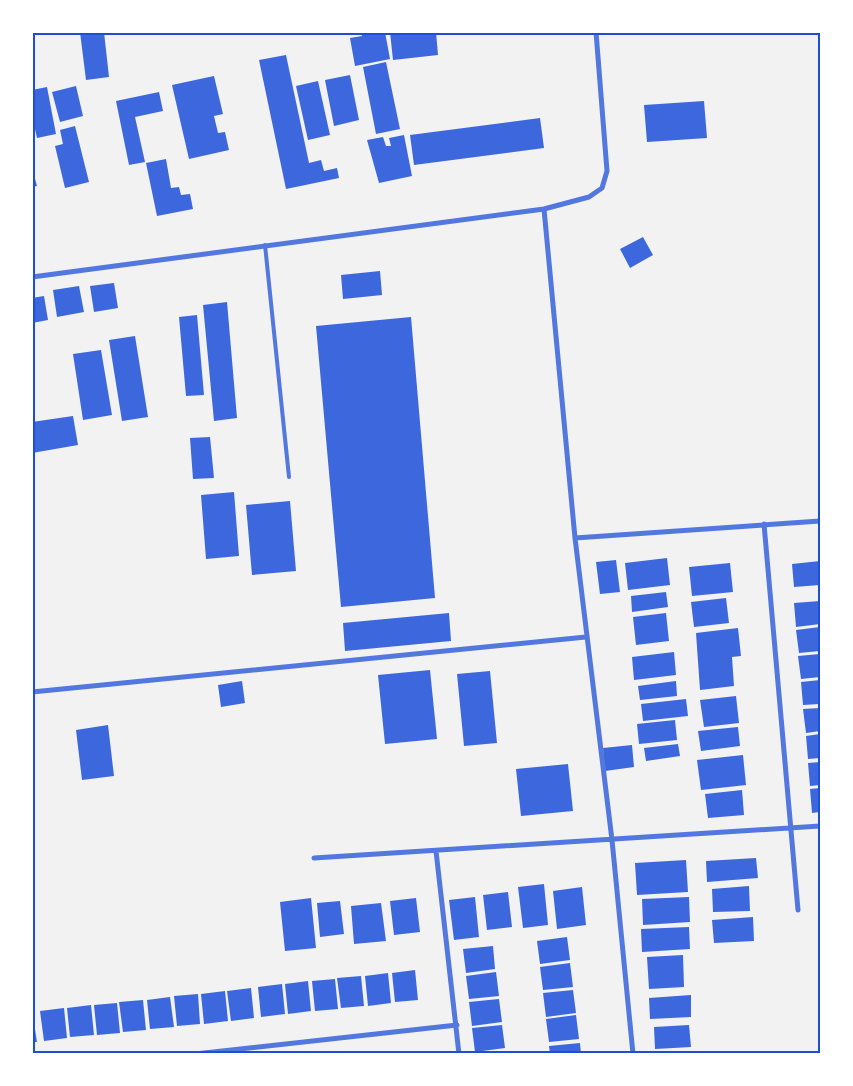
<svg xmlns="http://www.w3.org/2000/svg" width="853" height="1086" viewBox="0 0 853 1086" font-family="Jost,sans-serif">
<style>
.building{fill:#3d67dc}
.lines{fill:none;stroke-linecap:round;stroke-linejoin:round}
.service{stroke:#5277de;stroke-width:4}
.minor{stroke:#5277de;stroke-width:5}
.neatline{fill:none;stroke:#1d4ed8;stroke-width:2}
</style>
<rect width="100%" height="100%" fill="#f2f2f2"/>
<!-- building -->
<path class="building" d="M80,32H104L109,77L86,80Z
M361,32H385L390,59L355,66L350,38L362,36Z
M390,32H436L438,55L393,60Z
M286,55L309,163L321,160L324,171L337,168L339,178L286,189L259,60Z
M386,62L400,129L376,134L363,67Z
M350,75L359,120L334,126L325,80Z
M214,76L223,114L214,116L218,133L225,132L229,150L189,159L172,85Z
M318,81L330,135L308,140L296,86Z
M76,86L83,116L60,122L52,92Z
M47,87L56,134L37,138L32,116V90Z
M159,92L163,111L135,117L145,162L129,165L116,101Z
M704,101L707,138L647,142L644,105Z
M540,118L544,148L414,165L410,135Z
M75,126L89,182L65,188L55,146L63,144L60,130Z
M404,135L412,176L379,183L367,140L383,137L386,146H391L389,138Z
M166,159L171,188L179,187L181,195L190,194L193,209L157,216L146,163Z
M32,168L37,186L32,187Z
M643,237L653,255L630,268L620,249Z
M380,271L382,295L343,299L341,275Z
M114,283L118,308L94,312L90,286Z
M79,286L84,312L57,317L53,290Z
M44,296L48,320L32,323V298Z
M227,302L237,418L214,421L203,305Z
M197,315L204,395L186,396L179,317Z
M411,317L435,598L341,607L316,326Z
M135,336L148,417L122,421L109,340Z
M101,350L112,415L83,420L73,354Z
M73,416L78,445L32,453V422Z
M210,437L214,478L193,479L190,438Z
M234,492L239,556L206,559L201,495Z
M290,501L296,571L252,575L246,505Z
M667,558L670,585L628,590L625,563Z
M616,560L620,592L600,594L596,562Z
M820,561V585L794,587L792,564Z
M730,563L733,592L692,596L689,567Z
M666,592L668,607L632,612L631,596Z
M726,598L729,623L694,627L691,602Z
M820,601V624L796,627L794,603Z
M449,613L451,641L345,651L343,623Z
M666,613L669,641L636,645L633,617Z
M820,627V651L799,653L796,630Z
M738,628L741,656L732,657L734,686L700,690L696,633Z
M674,652L676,675L634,680L632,657Z
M820,654V677L801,679L798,656Z
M430,670L437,739L385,744L378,675Z
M490,671L497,743L464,746L457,674Z
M820,680V704L803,705L801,682Z
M242,681L245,703L221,707L218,685Z
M676,681L677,696L640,700L638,686Z
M736,696L739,723L704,727L700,700Z
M686,699L688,716L643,721L641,704Z
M820,708V731L806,733L803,709Z
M675,720L677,740L639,744L637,724Z
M108,725L114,776L82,780L76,730Z
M738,727L740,746L701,751L698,731Z
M820,734V758L808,759L806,736Z
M678,744L680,756L646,761L644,748Z
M632,745L634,767L605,771L603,748Z
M743,755L746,785L701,790L697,760Z
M820,762V785L810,786L808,763Z
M568,764L573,811L521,816L516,769Z
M820,788V812L812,813L810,789Z
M742,790L744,815L708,818L705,794Z
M756,858L758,878L707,882L706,861Z
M686,860L688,892L637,895L635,863Z
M818,869H820V893H819Z
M544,884L548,925L523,928L518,887Z
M749,886L750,911L713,912L712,889Z
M582,887L586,925L557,929L553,891Z
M508,892L512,927L487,930L483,895Z
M475,897L479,937L454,940L449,900Z
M689,897L690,922L643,925L642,899Z
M311,898L316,948L285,951L280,902Z
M416,898L420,932L394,935L390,901Z
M340,901L344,934L320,937L317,903Z
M381,903L386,941L354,944L351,906Z
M753,917L754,941L714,943L712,920Z
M689,927L690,949L642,952L641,929Z
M567,937L570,960L540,964L537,941Z
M493,946L495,969L466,973L463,949Z
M683,955L684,987L649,989L647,957Z
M570,963L573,987L543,990L540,967Z
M415,970L418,1000L395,1002L392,973Z
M496,972L499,996L469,999L466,976Z
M388,973L391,1003L368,1006L365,976Z
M361,976L364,1006L341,1008L337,978Z
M335,979L338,1009L315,1011L312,981Z
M308,981L311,1011L288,1014L285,984Z
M282,984L285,1014L261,1017L258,987Z
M251,988L254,1018L231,1021L227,991Z
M573,990L576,1013L546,1017L543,993Z
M225,991L228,1021L204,1024L201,994Z
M198,994L200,1024L177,1026L174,996Z
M691,995V1017L650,1019L649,998Z
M170,997L174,1027L150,1029L147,1000Z
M499,999L502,1022L472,1026L469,1002Z
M143,1000L146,1030L123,1032L119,1002Z
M117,1003L120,1033L97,1035L94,1005Z
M91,1005L94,1035L70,1037L67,1008Z
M64,1008L67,1038L44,1041L40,1011Z
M32,1011L37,1042H32Z
M576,1015L579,1039L549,1042L546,1019Z
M502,1025L505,1048L475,1052L472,1028Z
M689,1025L691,1047L655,1049L654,1027Z
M580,1043L581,1054H550L549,1046Z"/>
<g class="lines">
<!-- service -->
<path class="service" d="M265,245L289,477"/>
<!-- minor -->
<path class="minor" d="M544,209L575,538L612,840L633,1054
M32,277L544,209L589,197L602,188L607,171L596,32
M764,524L798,910
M575,538L820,521
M32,692L586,637
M436,851L459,1054
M314,858L820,826
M195,1054L457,1025"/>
</g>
<!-- border -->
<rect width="853" height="1086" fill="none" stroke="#ffffff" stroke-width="68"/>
<rect x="34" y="34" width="785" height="1018" class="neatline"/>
</svg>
